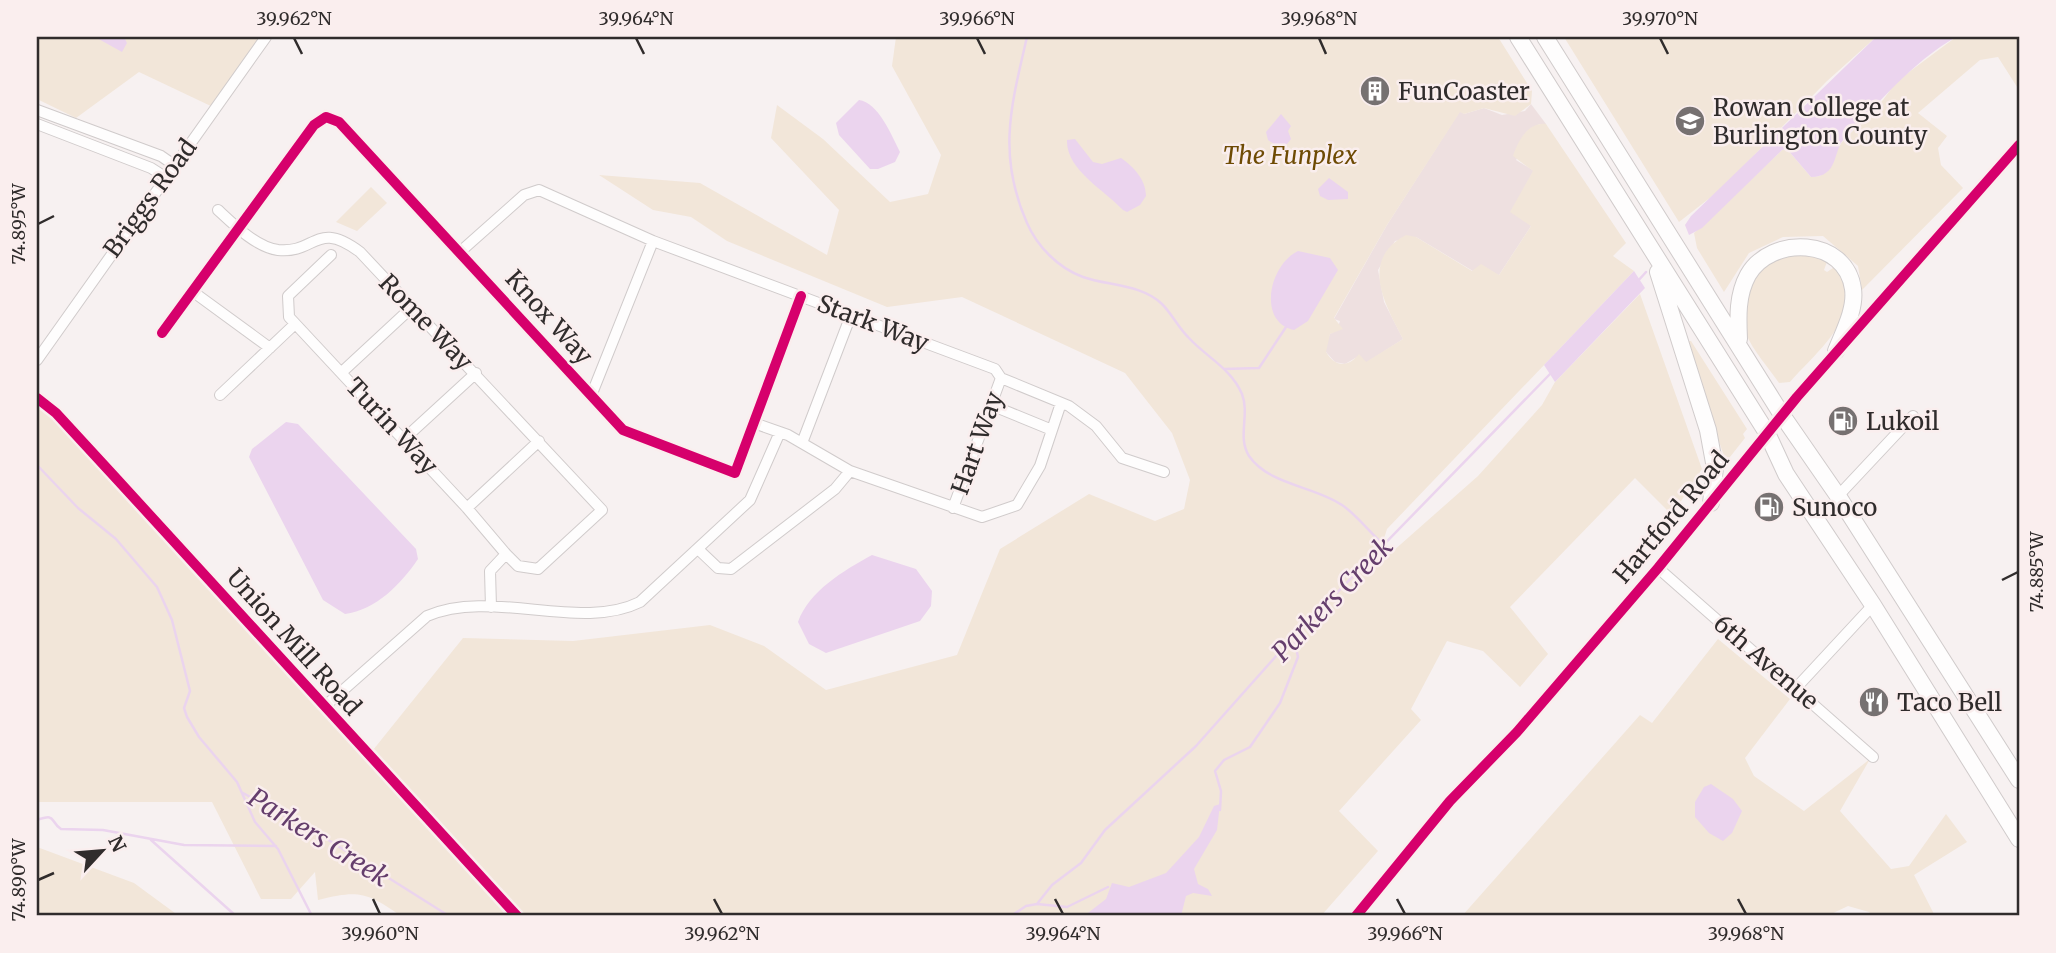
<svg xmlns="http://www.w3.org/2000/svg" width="2056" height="953" viewBox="0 0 2056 953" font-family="Merriweather,serif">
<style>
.built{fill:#eee0e0}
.green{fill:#f2e6d9}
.water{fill:#ebd4ee}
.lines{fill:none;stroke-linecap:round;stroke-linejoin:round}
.stream{stroke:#ebd4ee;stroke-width:2.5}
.minor-casing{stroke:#d0cbcb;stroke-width:12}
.highway-casing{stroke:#d0cbcb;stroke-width:18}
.minor{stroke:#fefdfd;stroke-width:10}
.highway{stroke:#fefdfd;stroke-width:16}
.cycleway-casing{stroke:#faeeee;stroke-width:15}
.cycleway{stroke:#d6006c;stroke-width:10}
.ticks{fill:none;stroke:#302c2c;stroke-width:2.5}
.labels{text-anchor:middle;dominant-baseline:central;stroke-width:5;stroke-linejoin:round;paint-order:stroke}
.poi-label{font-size:24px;fill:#302c2c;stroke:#faeeee;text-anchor:start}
.park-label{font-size:24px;font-style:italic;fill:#6e4b04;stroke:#faeeee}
.street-label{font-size:24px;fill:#302c2c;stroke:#faeeee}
.water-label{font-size:26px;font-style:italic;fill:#653e6d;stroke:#faeeee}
.neatline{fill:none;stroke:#302c2c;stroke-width:2.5}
.ticks-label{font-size:18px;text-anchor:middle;fill:#302c2c}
</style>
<rect width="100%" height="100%" fill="#f7f1f1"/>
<!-- built -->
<path class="built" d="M1531,104L1546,124H1539L1516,160L1533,170L1531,226L1499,275L1473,271L1416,237L1395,241L1378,270L1384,302L1403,339L1366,363L1357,357L1345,364L1335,362L1326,352V345L1330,334L1337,330L1340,321L1334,319L1387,225L1460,111L1464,114L1484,108L1502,115L1525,111Z"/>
<!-- green -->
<path class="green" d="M37,37H268L215,108L139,72L76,118L37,99Z
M896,37H1498L1532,91L1531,104L1515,116L1484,108L1464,114L1460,112L1387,225L1334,318L1343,329L1330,334L1326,352C1335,367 1348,368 1359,354L1366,362L1403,339C1385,304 1359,260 1406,235L1416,237L1472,271L1481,264L1499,275L1531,226L1510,212L1533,171L1513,156C1518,141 1528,122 1546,124L1626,243L1613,256L1634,271L1387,529L1375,567L1478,476L1542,405L1555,382L1640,294L1702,469L1672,515L1635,478L1510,607L1548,654L1520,687L1483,651L1447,641L1411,709L1421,720L1339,811L1378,851L1321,916H401C366,892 359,890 318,900L315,872L291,899H261L212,802H37V397L369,755L463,638L573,641L710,625L764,646L826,690L957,655L1000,549L1089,494L1155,521L1184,509L1190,480L1172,433L1125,373L962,297L887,307L727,241L691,217L653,210L599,175L700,183L827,255L839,210L771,138L777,105L823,139L890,202L928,194L941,155L892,66Z
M1564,37H1876L1827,81L1720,190L1679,222Z
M1956,37H2019V90L1998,57L1980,60L1918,113L1947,136L1938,148L1941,165L1963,188L1862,290L1858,266L1823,236L1783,237L1749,253L1724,292L1697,248L1694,233L1782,150L1787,149L1811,177L1820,176L1842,142L1883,100L1897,81Z
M371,187L387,203L357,231L336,222Z
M1809,253L1828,259L1824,270L1827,272L1836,266C1868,313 1820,348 1790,382L1779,383C1769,368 1752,350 1746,333C1737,304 1755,260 1787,254C1793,252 1802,253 1809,253Z
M1685,341H1691L1747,429L1743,434L1745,438L1726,462Z
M1718,639L1790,699L1745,758L1754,776L1804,811L1870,759L1840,811L1891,869L1909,866L1946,814L1967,842L1914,875L1935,916H1872L1869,912L1848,906L1827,916H1462L1640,715L1652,723Z
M37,847L134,883L179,916H37Z"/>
<!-- water -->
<path class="water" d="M95,37H124L127,43L122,52Z
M1876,37H1956C1911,63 1879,103 1844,139C1833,150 1839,177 1811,177L1787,149L1782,150L1702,228L1689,235L1685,225L1691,216Z
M859,100C878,102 892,136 900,152L895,162L878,169H870L839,135L836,123Z
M1281,114L1291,126L1288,131L1291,139L1287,144L1277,146L1268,140L1266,132Z
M1075,139L1093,162L1102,164L1121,158C1134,167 1146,180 1146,196L1140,205L1127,212L1123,210C1105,190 1066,170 1067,140Z
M1329,178L1348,192V199L1328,200L1320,196L1318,189Z
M1298,251L1330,258L1338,270L1308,321L1294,330C1257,322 1269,265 1298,251Z
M1634,271L1645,288L1555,382L1544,365Z
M286,422L298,424L416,549L418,559C401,584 376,610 345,614L323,600L249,457L252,449Z
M872,555L916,569L932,591L931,606L920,621L826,653L809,644L798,622C809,591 843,571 872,555Z
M1711,784L1733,799L1742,811L1732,833L1723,841L1709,833L1695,817V802L1704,787Z
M1220,804L1217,830L1194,869L1198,884L1208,889L1212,896L1193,893L1186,896L1181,916H1084L1106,899L1112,883L1129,887L1166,873L1199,837L1214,806Z"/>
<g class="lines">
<!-- stream -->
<path class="stream" d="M1027,37C1011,106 997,155 1027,223C1037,246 1058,268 1083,277C1109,286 1141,284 1162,304C1172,314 1178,327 1188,337C1206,357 1231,368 1242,394C1250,415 1237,437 1249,456C1269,485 1314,486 1342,505C1357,515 1370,533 1384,545
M1637,282L1646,272
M1224,369L1259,368L1286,327
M37,465L78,508L116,539L157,587L172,620L190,691L184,708L187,717L199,737L237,782L255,822L278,849L312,916
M243,793L330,841L449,916
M1220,810L1221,791L1215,771L1224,760L1250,747L1280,703L1298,657L1294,638
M37,820C57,813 49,821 61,829L103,830L184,845L276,846
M151,840L236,916
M1037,904L1067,907L1108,887
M1011,916L1026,906L1037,904L1052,885L1081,863L1105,830L1196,746L1286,645L1551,373"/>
<!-- minor casing -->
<g class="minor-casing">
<path id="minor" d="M37,110L161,156L174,165
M37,124L151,168L165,177
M218,210C233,224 256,247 278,250C316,254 316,219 360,252L602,510L538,569L518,566L506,554
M461,251L524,195L539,190L653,241L995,369L1001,378L1069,406L1096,426L1122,458L1164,472
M331,255L288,296L289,317L467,508L506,554L490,571L491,607
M192,291L270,348
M162,333L314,125L326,117L339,122L623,430L735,473L801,296
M37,360L266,37
M342,372L410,309
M220,395L295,324
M591,396L653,241
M37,398L56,413L114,476L517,916
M991,405L1052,430
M754,423L788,435L850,471L982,517L1017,505L1040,466L1061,403
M404,439L476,373
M802,443L851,315
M1838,496L1913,416
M467,508L539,441
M953,508L1001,378
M698,549L718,568L731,569L835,489L850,471
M1658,568L1873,757
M1796,688L1873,605
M324,707L427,616C492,588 580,632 640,602L750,500L780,432
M1356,916L1450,801L1517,732L1658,568L1797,397L2019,145"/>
</g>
<!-- highway casing -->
<g class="highway-casing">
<path id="highway" d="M1518,37L1767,433L1786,474L1873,605L2019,839
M1545,37L1782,415L1838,496L2019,780
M1658,272L1708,430L1715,468L1711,503
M1739,339C1738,317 1737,295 1748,275C1771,235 1846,237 1853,289C1856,309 1843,333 1836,351"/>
</g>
<!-- minor -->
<use href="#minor" class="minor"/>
<!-- highway -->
<use href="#highway" class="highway"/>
<!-- cycleway casing -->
<g class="cycleway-casing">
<path id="cycleway" d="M162,333L314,125L326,117L339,122L623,430L735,473L801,296
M37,398L56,413L114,476L517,916
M1356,916L1450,801L1517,732L1658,568L1797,397L2019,145"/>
</g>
<!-- cycleway -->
<use href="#cycleway" class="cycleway"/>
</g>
<!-- ticks -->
<path class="ticks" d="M294,38L302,54M636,38L644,54M977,38L985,54M1319,38L1326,54M1660,38L1668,54M38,224L54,216M2002,580L2018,572M38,880L54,873M373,899L380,914M714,899L722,914M1055,899L1063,914M1397,899L1405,914M1738,899L1746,914"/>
<!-- icons -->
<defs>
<g id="building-disc" transform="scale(1.575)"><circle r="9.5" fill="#767171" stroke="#faeeee"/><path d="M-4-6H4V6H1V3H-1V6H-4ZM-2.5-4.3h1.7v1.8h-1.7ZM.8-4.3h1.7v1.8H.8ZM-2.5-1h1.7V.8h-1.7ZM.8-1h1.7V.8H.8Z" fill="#fff"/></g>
<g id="university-disc" transform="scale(1.575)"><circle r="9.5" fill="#767171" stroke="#faeeee"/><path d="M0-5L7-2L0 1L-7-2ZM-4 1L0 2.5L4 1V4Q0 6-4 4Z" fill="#fff"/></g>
<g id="fuel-disc" transform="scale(1.575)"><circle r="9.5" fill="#767171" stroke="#faeeee"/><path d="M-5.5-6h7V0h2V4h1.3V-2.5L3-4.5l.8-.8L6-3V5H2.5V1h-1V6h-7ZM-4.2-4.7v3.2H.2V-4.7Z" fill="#fff"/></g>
<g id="restaurant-disc" transform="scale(1.575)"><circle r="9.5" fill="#767171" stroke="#faeeee"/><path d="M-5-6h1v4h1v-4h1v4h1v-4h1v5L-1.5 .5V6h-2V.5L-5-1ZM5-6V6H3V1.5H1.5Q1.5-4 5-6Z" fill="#fff"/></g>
</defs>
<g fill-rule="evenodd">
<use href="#building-disc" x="1375" y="91"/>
<use href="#university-disc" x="1690" y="121"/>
<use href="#fuel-disc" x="1843" y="421"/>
<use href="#fuel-disc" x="1769" y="507"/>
<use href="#restaurant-disc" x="1874" y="702"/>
</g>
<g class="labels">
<!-- poi labels -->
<g class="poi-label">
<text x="1398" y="91">FunCoaster</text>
<text x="1713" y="107">Rowan College at<tspan x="1713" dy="28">Burlington County</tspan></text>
<text x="1866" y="421">Lukoil</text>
<text x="1792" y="507">Sunoco</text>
<text x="1897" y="702">Taco Bell</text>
</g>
<!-- park labels -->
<g class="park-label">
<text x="1290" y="155">The Funplex</text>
</g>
<!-- street labels -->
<g class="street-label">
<text transform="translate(150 198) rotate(-54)">Briggs Road</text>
<text transform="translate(549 317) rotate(48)">Knox Way</text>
<text transform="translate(426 322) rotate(46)">Rome Way</text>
<text transform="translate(873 323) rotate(21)">Stark Way</text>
<text transform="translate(392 426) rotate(47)">Turin Way</text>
<text transform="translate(977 443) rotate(-70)">Hart Way</text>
<text transform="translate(1671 517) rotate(-50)">Hartford Road</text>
<text transform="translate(294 642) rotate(48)">Union Mill Road</text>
<text transform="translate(1766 662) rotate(41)">6th Avenue</text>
</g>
<!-- water labels -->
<g class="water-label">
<text transform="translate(1332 599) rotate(-46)">Parkers Creek</text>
<text transform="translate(319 837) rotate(32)">Parkers Creek</text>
</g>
</g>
<!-- border -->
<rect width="2056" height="953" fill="none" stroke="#faeeee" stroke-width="77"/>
<!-- north arrow -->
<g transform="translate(102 851) rotate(64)" stroke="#faeeee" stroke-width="5" paint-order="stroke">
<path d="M0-5L12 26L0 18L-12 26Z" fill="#302c2c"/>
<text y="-10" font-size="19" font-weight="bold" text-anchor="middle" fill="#302c2c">N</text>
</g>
<rect x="38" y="38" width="1980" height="876" class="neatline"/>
<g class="ticks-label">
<text x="294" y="25">39.962°N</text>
<text x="636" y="25">39.964°N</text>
<text x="977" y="25">39.966°N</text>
<text x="1319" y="25">39.968°N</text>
<text x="1660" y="25">39.970°N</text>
<text transform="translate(19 224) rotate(-90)" y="6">74.895°W</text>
<text transform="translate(2037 572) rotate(-90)" y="6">74.885°W</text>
<text transform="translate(19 880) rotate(-90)" y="6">74.890°W</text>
<text x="380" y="940">39.960°N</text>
<text x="722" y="940">39.962°N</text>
<text x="1063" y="940">39.964°N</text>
<text x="1405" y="940">39.966°N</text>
<text x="1746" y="940">39.968°N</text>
</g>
</svg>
